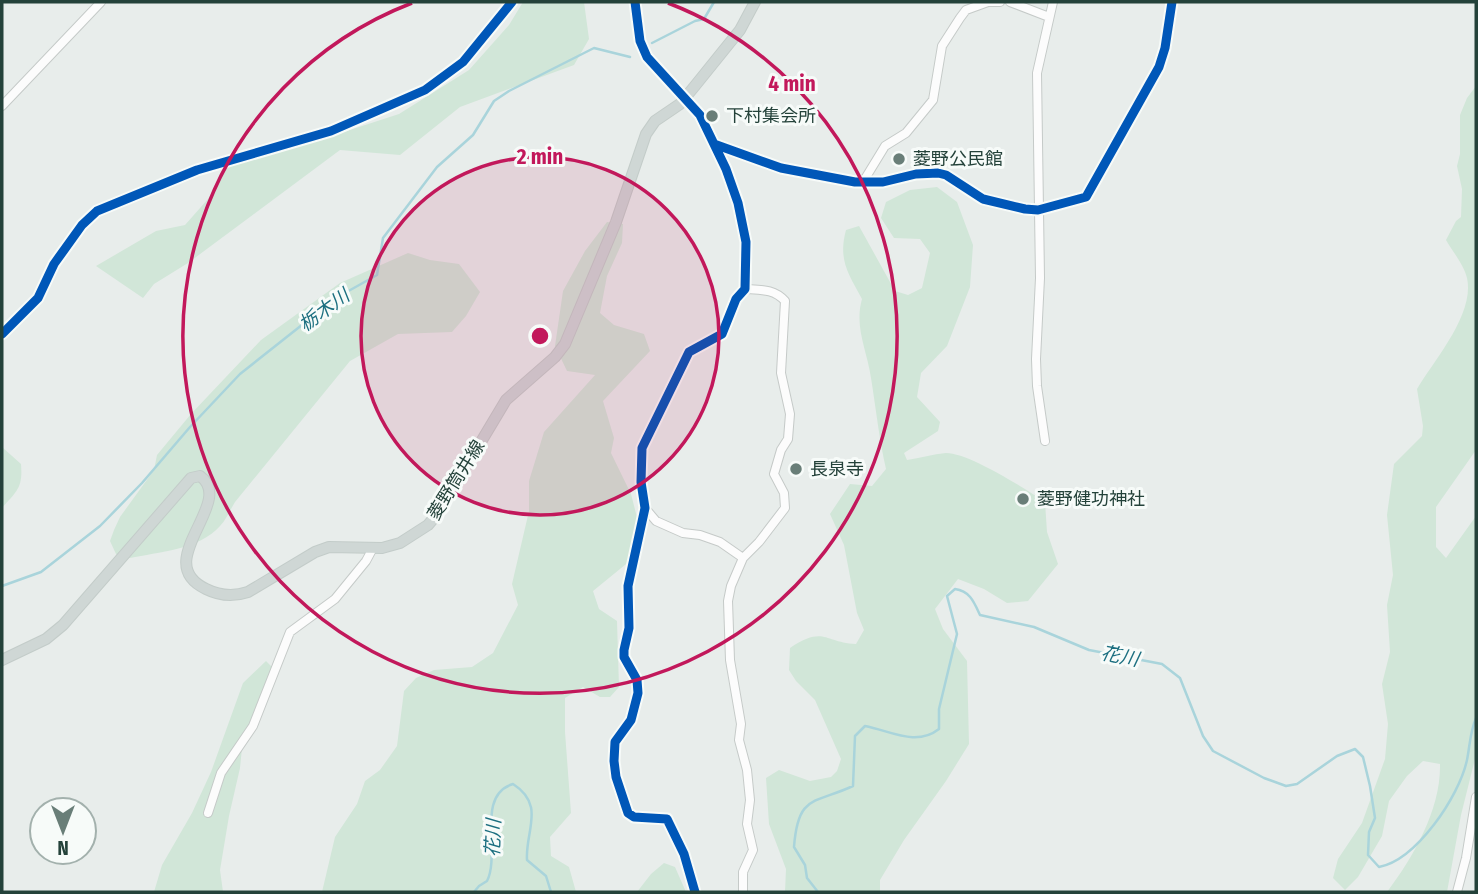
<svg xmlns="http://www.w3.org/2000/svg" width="1478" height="894" viewBox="0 0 1478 894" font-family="'Fira Sans Condensed','Noto Sans JP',sans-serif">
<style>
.green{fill:#d1e6d8}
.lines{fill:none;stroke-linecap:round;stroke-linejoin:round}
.stream{stroke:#a9d4db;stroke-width:2.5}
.minor-casing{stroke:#c5cac8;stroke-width:10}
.major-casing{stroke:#c3ccc9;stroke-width:12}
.minor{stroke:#fcfcfc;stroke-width:8}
.major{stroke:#cfd7d5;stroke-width:10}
.cycleway-casing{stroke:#f7fbf9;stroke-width:13}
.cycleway{stroke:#0057b8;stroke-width:9}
.ring{fill:none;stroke:#c2185b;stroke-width:3.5}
.poi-dot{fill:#697e78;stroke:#f7fbf9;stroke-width:2.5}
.labels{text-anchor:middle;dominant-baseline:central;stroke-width:6;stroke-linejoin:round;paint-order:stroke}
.poi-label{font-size:18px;fill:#24423a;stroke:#f7fbf9;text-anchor:start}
.street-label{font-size:18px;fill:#24423a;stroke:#f7fbf9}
.water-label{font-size:19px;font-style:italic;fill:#1c6f80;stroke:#f7fbf9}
.centre{fill:#c2185b;stroke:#f7fbf9;stroke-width:3.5}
.ring-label{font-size:21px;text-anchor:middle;font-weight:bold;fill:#c2185b;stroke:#f7fbf9;stroke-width:6;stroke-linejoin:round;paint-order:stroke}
</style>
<rect width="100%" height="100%" fill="#e8edeb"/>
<!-- green -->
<path class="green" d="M523,2H584L589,39L574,65L460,107L400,155L340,150L188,263L154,284L143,298L96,266L156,231L185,225L208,199L236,152L316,141L399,114L469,70L509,25Z
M1476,86V450L1436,507V547L1446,558L1476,516V755L1461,815L1447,892H1387C1414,856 1441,809 1440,764L1423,761L1407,776L1389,801L1382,836L1358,877L1345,890L1333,878L1338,859L1362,823L1385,759L1388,724L1382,684L1390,652L1387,605L1393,575L1387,515L1394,464L1422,436L1423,426L1417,389C1434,360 1475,314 1467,278C1464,265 1453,252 1446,240L1456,221L1461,217L1462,189L1457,166L1460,154V115L1467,98Z
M937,187L957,202L973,245L970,287L947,346L921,373L917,397L940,422L938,431L904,453L907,460C920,458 933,454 946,453C969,453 1024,488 1045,502L1047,532L1058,564L1028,601L1007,603L984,589L958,579L935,609L943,629L967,661L969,744L946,781L904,840L880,880V892H785L786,869L769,824L766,778L779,770L810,781L831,777L837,771L841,759L815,700L796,681L789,670L790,648C825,625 824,643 856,644L864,630L857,613L844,545L830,514L850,484L872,486L886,469C879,438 876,409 871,378C867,350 854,327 862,299C848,273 838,260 846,230L859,226L895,291L908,295L922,288L930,253L920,239L894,238L881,218L886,202L910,190Z
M607,222L623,224L622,243L607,276L600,313L614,325L644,334L650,351L603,401L614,438L611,453L631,494L641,533L631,560L593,591L599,609L617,621L619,687L610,697H600L583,687L565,698V732L571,813L550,837L551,856L569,867L576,892H322L335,837L357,804L365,781L380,770L397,746L404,691L416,678L434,670L472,667L493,653L518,605L512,584L529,511V481L544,432L595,375L567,371L555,346L563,291L585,251Z
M408,253L430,260L459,264L480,292L466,316L452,332L398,334L350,361L235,502C230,510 226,520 220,526C199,550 158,552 130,558H121L116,554L110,541L114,530L120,517L154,470L157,455L191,414L261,340L340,283Z
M2,447L21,464C23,488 17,491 2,508Z
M266,661L273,668L243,738L240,768L229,816L220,870L223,892H154L162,865L192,813L211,772L243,683Z
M664,863L675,867L686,892H637L651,874Z"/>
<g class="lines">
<!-- stream -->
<path class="stream" d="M652,43L695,21L704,19L714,2
M2,586L41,572L100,526L142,483L190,427L240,374L336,298L377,275L383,238L437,167L473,135L494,101L509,91L594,48L630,57
M474,892L479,886L487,881C501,854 475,795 513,784C546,805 525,831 527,860L546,876L551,892
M818,892L807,878L805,865L794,847C798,794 814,804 853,786L855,736L865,726C891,731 916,747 939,729V709L957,634L947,596L955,589C970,591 974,602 980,615L1034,627L1089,650L1162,664L1180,678L1203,736L1213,751L1264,778L1286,786L1297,784L1337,756L1355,749L1363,757L1370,786L1375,818L1369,832L1368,855L1379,867C1416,860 1459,797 1467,760C1470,745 1470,732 1476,718"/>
<!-- minor casing -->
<g class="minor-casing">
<path id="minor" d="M635,2L640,41L647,57L700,115L726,169L738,203L746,242L745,289L736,299L722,334L689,352L642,448L641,482L645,508L628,586L629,628L624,650V657L637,680L638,693L631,720L615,742L614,761L616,777L628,813L634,817L667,819L684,854L695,892
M1010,2L1049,17
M2,106L101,2
M714,144L781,168L855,182H883L916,174L938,173L946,175L983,199L1025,209L1038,210L1086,197L1159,67L1165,48L1172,2
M863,182L885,146L906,133L933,100L942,46L960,18L966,10L988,2H1000
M2,334L38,298L54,264L82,225L97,211L197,170L331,131L425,90L463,62L512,2
M1045,441L1037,386L1036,359L1040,278L1037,73L1053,2
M645,508L656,521L683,533L700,535L720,542L743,558
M208,813L221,773L253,726L290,632L335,599L366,561L373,548
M743,892V872L753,850L747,824L750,800L747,770L739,740L741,724L730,660L728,601L731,586L743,558L759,542L785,508L784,493L774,474L781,450L788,439L790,414L781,373L785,301C774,289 762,290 745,289
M1457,892L1466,858L1476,797"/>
</g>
<!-- major casing -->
<g class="major-casing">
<path id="major" d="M2,660L46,639L63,625L191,478L200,476C237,502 149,562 206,589C220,596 233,597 248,592L315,552L329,547L382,548L400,543L428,525L439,512L506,400L555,357L565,344L616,222L646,134L655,121L680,104L694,87L740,30L755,2"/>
</g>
<!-- minor -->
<use href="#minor" class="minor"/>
<!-- major -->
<use href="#major" class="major"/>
<!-- cycleway casing -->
<g class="cycleway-casing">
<path id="cycleway" d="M635,2L640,41L647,57L700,115L726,169L738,203L746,242L745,289L736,299L722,334L689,352L642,448L641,482L645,508L628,586L629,628L624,650V657L637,680L638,693L631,720L615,742L614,761L616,777L628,813L634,817L667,819L684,854L695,892
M714,144L781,168L855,182H883L916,174L938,173L946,175L983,199L1025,209L1038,210L1086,197L1159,67L1165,48L1172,2
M2,334L38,298L54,264L82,225L97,211L197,170L331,131L425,90L463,62L512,2"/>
</g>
<!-- cycleway -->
<use href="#cycleway" class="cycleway"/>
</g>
<!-- distance rings -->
<circle cx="540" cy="336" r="179" fill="#c2185b" fill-opacity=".12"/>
<g class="ring">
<circle cx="540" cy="336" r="179"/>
<path d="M668 3A357 357 0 1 1 412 3"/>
</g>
<!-- markers -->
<g class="poi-dot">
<circle cx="712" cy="116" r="7"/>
<circle cx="899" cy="159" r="7"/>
<circle cx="796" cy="469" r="7"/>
<circle cx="1023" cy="499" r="7"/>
</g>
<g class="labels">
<!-- poi labels -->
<g class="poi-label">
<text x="726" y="116">下村集会所</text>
<text x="913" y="159">菱野公民館</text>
<text x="810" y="469">長泉寺</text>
<text x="1037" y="499">菱野健功神社</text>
</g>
<!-- street labels -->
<g class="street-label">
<text transform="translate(456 480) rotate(-58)">菱野筒井線</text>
</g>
<!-- water labels -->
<g class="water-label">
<text transform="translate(324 310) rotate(-36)">栃木川</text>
<text transform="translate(1120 656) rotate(11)">花川</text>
<text transform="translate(493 838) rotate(-88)">花川</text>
</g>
</g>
<circle cx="540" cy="336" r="10" class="centre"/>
<g class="ring-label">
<text x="792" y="91">4 min</text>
<text x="540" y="164">2 min</text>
</g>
<!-- border -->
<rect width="1478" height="894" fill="none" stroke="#24423a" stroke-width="7"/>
<!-- north arrow -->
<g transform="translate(63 831) rotate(180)"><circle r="33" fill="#f7fbf9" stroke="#a3b1ad" stroke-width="2"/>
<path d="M0-5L12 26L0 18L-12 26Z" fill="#697e78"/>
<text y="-10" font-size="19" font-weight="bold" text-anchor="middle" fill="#24423a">N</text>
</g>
</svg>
